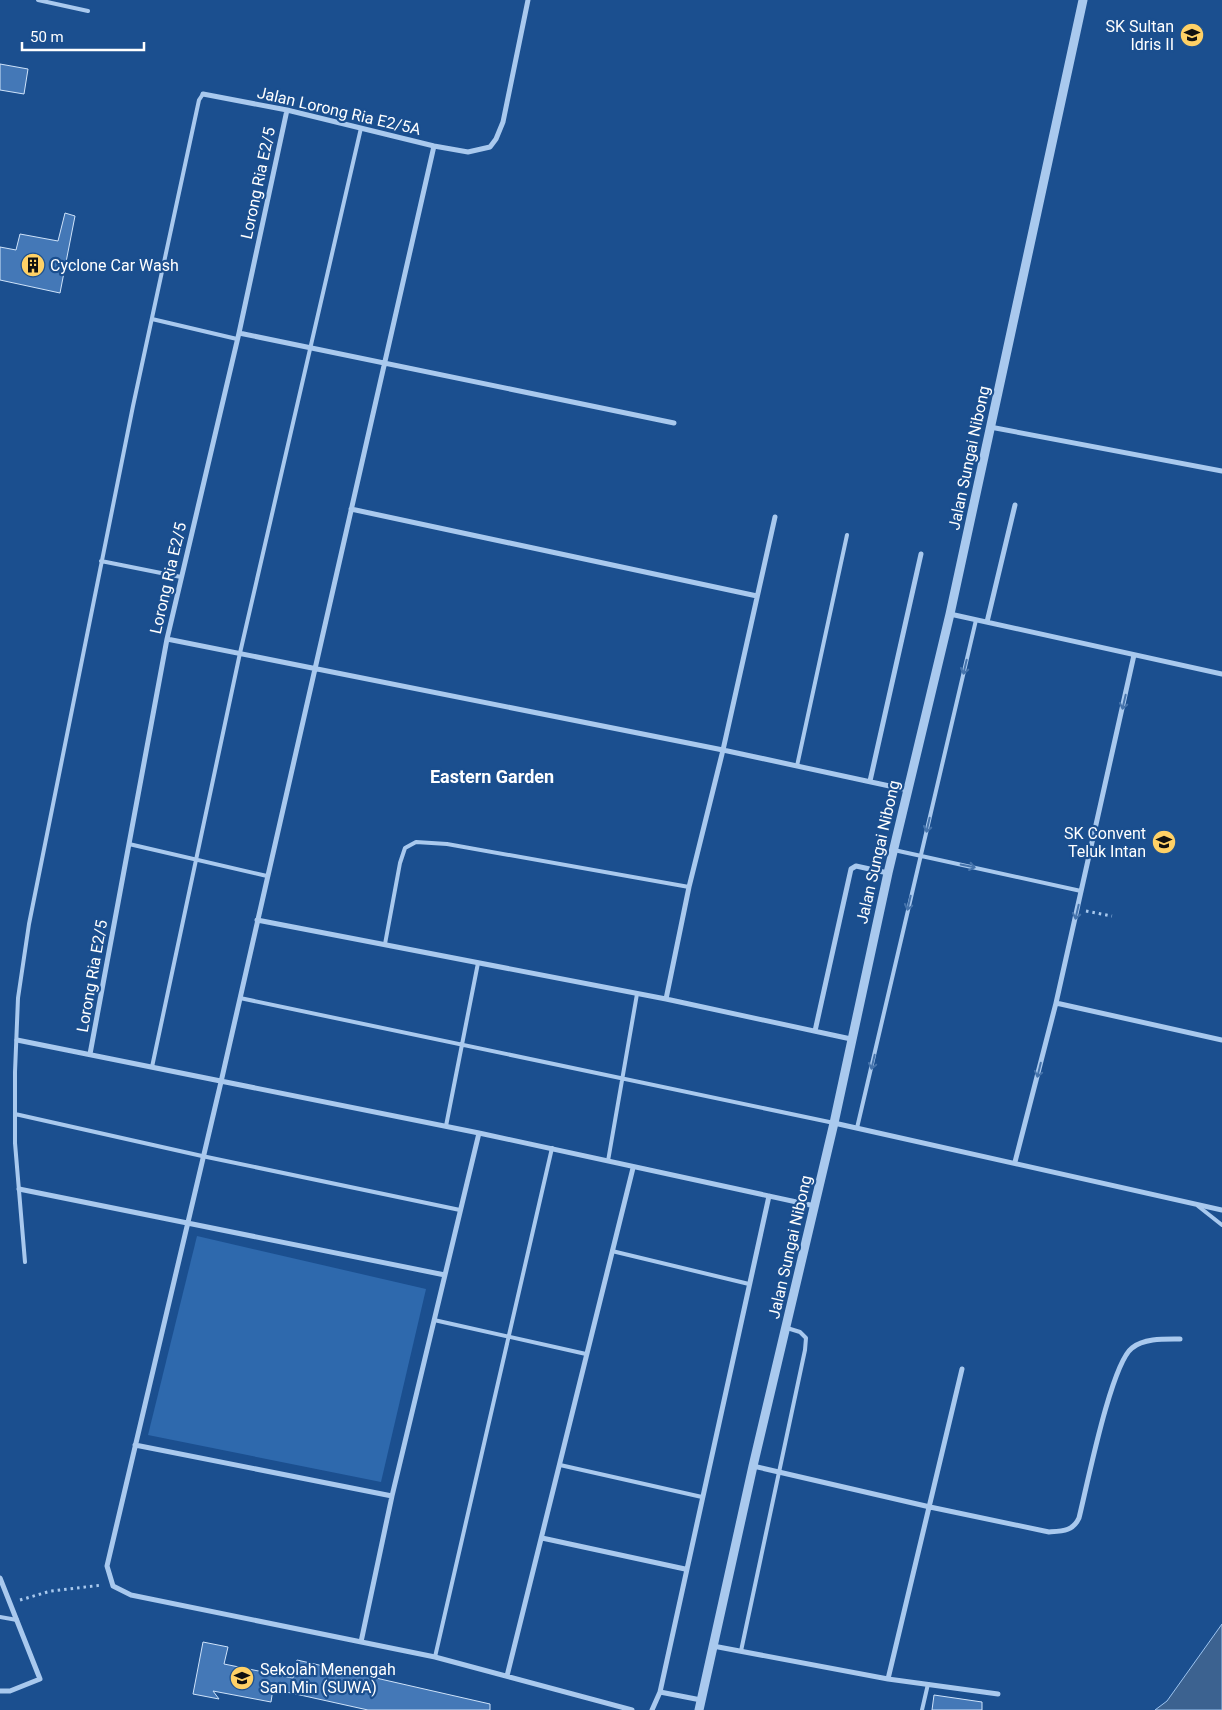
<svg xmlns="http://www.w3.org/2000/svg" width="1222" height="1710" viewBox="0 0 1222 1710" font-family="Roboto,sans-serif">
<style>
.green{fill:#2e69ad}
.water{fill:#3c6290;stroke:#9cc4f0}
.building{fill:#4478b7;stroke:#cfe3fa}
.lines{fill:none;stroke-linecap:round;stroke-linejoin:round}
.path{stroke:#a9c9ee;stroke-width:3;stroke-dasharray:2.5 4;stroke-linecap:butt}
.service{stroke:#a9c9ee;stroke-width:4}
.minor{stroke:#a9c9ee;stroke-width:5}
.tertiary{stroke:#a9c9ee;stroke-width:9}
.oneway{stroke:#4674ac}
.labels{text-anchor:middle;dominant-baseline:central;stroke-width:4.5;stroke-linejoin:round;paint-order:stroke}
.poi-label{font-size:16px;fill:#fff;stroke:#1b4f8f;text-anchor:end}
.street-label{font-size:16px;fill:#fff;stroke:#1b4f8f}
.neighbourhood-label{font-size:18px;font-weight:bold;fill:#fff;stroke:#1b4f8f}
</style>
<rect width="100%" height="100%" fill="#1b4f8f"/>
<!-- green -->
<path class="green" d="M197,1236L426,1289L381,1482L148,1435Z"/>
<!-- water -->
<path class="water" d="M1222,1624V1710H1155L1167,1701Z"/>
<!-- building -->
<path class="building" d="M0,64L28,69L24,94L0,90Z
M65,213L75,216L60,293L0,280V247L16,250L20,234L58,241Z
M203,1642L228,1647L224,1664L293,1678L297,1660L490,1704V1710H368L273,1689L271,1702L213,1691L219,1699L193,1694Z
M934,1695L982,1702V1710H932Z"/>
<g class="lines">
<!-- path -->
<path class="path" d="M1086,911L1112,916
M20,1600L51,1591L102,1585"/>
<!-- service -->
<path class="service" d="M38,0L88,11
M152,319L237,339
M101,561L181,577
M797,766L847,535
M129,844L267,876
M894,850L1081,891
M385,944L400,863L405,848L416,842L447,844L689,887
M240,998L834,1123
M152,1067L240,653L361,128
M15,1114L202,1156L460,1210
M446,1126L478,963
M857,1128L976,620
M608,1161L637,994
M1198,1206L1222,1225
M612,1251L749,1284
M25,1262L15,1143V1072L18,998L29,924L133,406L199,100L203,94
M434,1320L586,1354
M560,1465L702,1497
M0,1617L17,1620
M741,1651L805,1350L806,1338L800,1332L787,1328
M435,1657L552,1148
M922,1710L928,1684"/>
<!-- minor -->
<path class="minor" d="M203,94L287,110L434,146L468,152L490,147L496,139L503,122L528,0
M434,146L221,1082L107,1566L113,1586L131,1595L435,1657L632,1710
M239,333L674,423
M990,427L1222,471
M351,509L757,596
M950,614L1222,674
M987,622L1015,505
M167,639L723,750L908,790
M870,781L921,554
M257,920L666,999L851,1039
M666,999L689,887L723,750L775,517
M1056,1003L1222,1040
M815,1031L851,869L856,866L888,873
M17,1040L479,1133L815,1206
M90,1054L167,639L239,333L287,110
M834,1123L1222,1210
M1015,1162L1056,1003L1134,655
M19,1189L445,1275
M135,1445L392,1496
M753,1466L930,1507L1049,1532C1063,1531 1073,1531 1079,1518C1087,1486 1111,1364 1132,1348C1144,1338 1165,1339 1180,1339
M542,1538L685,1569
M0,1578L40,1679L10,1691H0
M361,1642L392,1496L479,1133
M713,1646L888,1679L998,1694
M507,1676L633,1168
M888,1679L962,1369
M660,1692L701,1700
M652,1710L660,1692L769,1196"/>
<!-- tertiary -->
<path class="tertiary" d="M699,1710L753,1466L834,1123L888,873L950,614L1083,0"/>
</g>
<!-- one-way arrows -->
<defs><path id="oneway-shaft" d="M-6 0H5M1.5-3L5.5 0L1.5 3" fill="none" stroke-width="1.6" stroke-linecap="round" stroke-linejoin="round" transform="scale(1.25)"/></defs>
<g class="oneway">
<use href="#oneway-shaft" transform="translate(965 667) rotate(103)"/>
<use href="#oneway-shaft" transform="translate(1124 702) rotate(103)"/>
<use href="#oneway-shaft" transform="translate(928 825) rotate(103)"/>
<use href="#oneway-shaft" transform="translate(968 866) rotate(12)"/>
<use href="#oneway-shaft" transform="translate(909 903) rotate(103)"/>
<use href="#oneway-shaft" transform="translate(1077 912) rotate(103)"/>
<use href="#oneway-shaft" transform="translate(873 1062) rotate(103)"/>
<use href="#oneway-shaft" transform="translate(1039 1070) rotate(104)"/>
</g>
<!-- icons -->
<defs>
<g id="school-disc" transform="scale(1.25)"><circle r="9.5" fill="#ffd166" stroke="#1b4f8f"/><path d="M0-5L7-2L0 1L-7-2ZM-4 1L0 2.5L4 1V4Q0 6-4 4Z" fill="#111"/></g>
<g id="building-disc" transform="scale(1.25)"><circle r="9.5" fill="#ffd166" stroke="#1b4f8f"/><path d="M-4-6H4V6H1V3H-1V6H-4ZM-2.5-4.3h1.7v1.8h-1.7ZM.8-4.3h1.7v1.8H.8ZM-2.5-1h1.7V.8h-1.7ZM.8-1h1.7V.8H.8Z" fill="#111"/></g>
</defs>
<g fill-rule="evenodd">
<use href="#school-disc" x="1192" y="35"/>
<use href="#building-disc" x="33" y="265"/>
<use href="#school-disc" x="1164" y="842"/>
<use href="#school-disc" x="242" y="1678"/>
</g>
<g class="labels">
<!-- poi labels -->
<g class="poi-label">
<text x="1174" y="26">SK Sultan<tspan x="1174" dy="18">Idris II</tspan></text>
<text x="50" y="265" text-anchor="start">Cyclone Car Wash</text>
<text x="1146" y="833">SK Convent<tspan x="1146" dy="18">Teluk Intan</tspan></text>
<text x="260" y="1669" text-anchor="start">Sekolah Menengah<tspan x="260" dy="18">San Min (SUWA)</tspan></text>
</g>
<!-- street labels -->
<g class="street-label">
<text transform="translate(339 111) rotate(13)">Jalan Lorong Ria E2/5A</text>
<text transform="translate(258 183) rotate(-78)">Lorong Ria E2/5</text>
<text transform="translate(969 458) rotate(-78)">Jalan Sungai Nibong</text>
<text transform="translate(168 578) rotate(-77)">Lorong Ria E2/5</text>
<text transform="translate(878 852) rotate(-77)">Jalan Sungai Nibong</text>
<text transform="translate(92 976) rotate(-80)">Lorong Ria E2/5</text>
<text transform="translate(790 1247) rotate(-77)">Jalan Sungai Nibong</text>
</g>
<!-- neighbourhood labels -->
<g class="neighbourhood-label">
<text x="492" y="776">Eastern Garden</text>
</g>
</g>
<!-- scale -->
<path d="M22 42v8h122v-8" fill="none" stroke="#ffffff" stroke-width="2.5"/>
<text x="30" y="42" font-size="15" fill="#ffffff" stroke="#1b4f8f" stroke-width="4" paint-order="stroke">50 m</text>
</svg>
